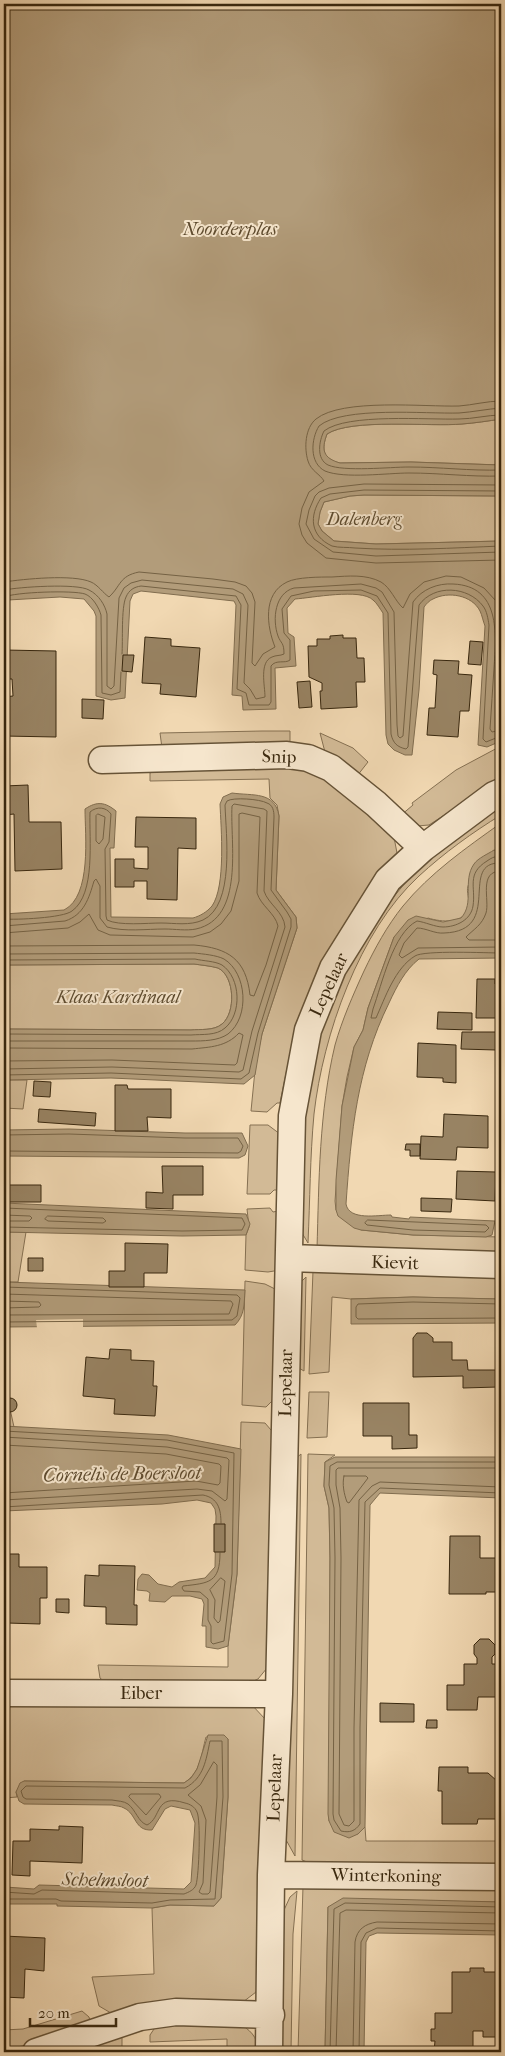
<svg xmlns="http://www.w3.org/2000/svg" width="505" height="2056" viewBox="0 0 505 2056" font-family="'IM FELL French Canon',serif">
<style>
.green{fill:#d2ba96;stroke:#857052}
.water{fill:#b29c7a;stroke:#816d4f}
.pier{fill:#f1d8b2}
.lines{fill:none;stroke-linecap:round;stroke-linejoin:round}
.shore{stroke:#756244;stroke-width:1}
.building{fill:#988363;stroke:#38270e}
.minor-casing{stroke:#665337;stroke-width:29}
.minor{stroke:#f6e6cd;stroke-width:26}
.labels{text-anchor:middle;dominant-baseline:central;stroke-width:4;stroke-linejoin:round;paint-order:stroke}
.park-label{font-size:18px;font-style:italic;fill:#5e4c30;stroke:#f6e6cd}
.street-label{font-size:18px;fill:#38270e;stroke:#f6e6cd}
.water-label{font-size:19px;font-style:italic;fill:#5d4a2e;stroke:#f6e6cd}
</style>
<rect width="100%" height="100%" fill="#f1d8b2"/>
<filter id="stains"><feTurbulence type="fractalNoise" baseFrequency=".004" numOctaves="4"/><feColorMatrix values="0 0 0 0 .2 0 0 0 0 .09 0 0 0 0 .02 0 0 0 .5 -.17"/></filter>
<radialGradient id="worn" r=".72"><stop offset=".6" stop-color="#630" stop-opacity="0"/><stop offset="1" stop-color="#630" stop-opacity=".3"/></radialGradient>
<!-- green -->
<path class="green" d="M501,419V465L411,462L340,463C323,459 321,450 327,434C351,418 431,427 462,424C475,423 488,421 501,419Z
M364,495L501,496V541L376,544L334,541L322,531L318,524L320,512L324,502L350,496Z
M262,731H290V748H162L160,733Z
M320,733L353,748L368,762L357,776L326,756Z
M501,746V780L475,795L429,825L417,826L400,816L413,805L412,803L456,770Z
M268,765L317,769L393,832L397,853L297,1029L289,1059L280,1103H277L267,1112L251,1111L256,1060L262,1034L297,928L296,917L276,890L279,816L277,805L270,798L269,779L150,781V773L160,767Z
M501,806V815C473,832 444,853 419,876C359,931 323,1035 314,1114C310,1157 310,1200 308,1243L302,1233L304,1121L314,1058L323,1026L348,965L381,912L411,876L425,862Z
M501,823V853L494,850C488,858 470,878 468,886C466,892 470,900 469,906C465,925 441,922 428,918L394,937L368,1008L363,1030L354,1047L347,1077L342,1106L335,1201L336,1210L361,1230L413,1235L501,1237V1256L317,1249C319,1181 319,1112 335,1045C342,1020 353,995 364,971C375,948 387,926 403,906C430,873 466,848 501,823Z
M194,964C201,965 211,966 218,968C235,976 236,1013 222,1024C214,1031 200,1029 191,1030L4,1029V965Z
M4,1080H27L23,1109L4,1108Z
M250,1125H268L280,1134L279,1190H274L270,1194H247Z
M270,1208L273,1212L278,1211L276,1269L274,1271L268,1272L245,1270L246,1235L249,1227L247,1209Z
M4,1232H26L18,1282H4Z
M313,1271H501V1291L497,1292V1299L413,1297L351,1299L332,1297L329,1372L309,1374Z
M306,1277L304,1371L297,1367L298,1285Z
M245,1281L265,1284L277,1290L275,1398L266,1407L242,1405Z
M4,1382L14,1427L4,1426Z
M309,1392H329L327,1437L307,1438Z
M241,1422L265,1423L271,1430H274L267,1668L258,1679L244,1685L107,1684L100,1678L98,1665L228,1667V1646L237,1574Z
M301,1454L295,1856L285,1838L295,1459Z
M308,1454L335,1455L325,1462L324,1486L329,1508L330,1558L329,1821L358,1834L365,1827L366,1841H501V1866L307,1862L302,1860Z
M4,1700L251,1704L266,1720L259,1986L256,1992L243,2002L116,2016L99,2006L92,1977L154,1974L152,1908L170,1905L214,1906L221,1898L228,1797V1739L206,1737C201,1755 201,1772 184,1783L24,1781L16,1792L17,1797L4,1798Z
M501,1885V1902L427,1901L328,1907L325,2052H298L303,1886Z
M297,1891L293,1934L291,2052H281L284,1910L290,1897Z
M82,2011L89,2017L91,2025L41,2043L4,2049V2030L23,2029Z
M237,2022C250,2030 258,2036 258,2052H227V2039L150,2042V2035L158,2023Z
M122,2030V2047L109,2052H62Z"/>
<!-- water -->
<path class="water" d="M4,4H501V419C488,421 475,423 462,424C431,427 351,418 327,434C321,450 323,458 340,463L411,462L501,465V496L364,495L350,496L324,502L320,512L318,524L322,531L334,541L376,544L501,541V741L487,747L478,745L485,626C483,621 482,615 480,611C472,595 448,591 433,599C430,600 426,604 424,607L419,690L412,755H405L394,750L388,744L386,735L383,613C380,609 377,603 373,600C361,588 311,598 295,599L287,608L288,633L294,637L296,666L275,668L276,709L243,710L242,696L232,695L236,605L234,601L141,591L133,594L130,601L125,698L111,700L96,696V616L94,611L84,599L60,597L8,600L4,602Z
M232,793C253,796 275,791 279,816L276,890L296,917L297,928L262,1034L255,1075L244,1084L111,1078L4,1080V1029L191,1030C200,1029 214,1031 222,1024C236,1013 235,976 218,968C211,966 201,965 194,964L4,965V914L64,910C92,896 85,835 85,809C97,801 105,802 116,811L114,848H110L111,917L193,918C200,916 207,912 212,906C226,886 221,828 220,804L223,797Z
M494,850L501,853L499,906L501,913V958L419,959C405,970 397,986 389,1003C357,1068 351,1133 346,1204C349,1221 378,1215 391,1215L392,1217L409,1219L410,1217L495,1221L492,1235L486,1237L413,1235L361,1230L354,1228L338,1216L336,1210V1180L342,1106L354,1047L363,1030L368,1008L394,937L408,920L416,916L443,922L461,918C475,903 462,881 474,864C478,858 488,854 494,850Z
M69,1129L185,1133H242L248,1146L245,1155L239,1158L4,1156V1130Z
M4,1203L246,1214L250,1224L246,1235L182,1236L4,1232Z
M4,1282L245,1290C244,1304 245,1315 235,1325L4,1327Z
M413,1297L501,1299V1323L351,1324V1299Z
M4,1426L168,1435L241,1449L237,1574L228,1646L218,1649L206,1647V1626H202L204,1604L202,1599L190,1596H172L165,1602L149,1601L150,1593L147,1591L137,1590L138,1579L142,1574L149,1575L158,1584L172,1587L179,1582L205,1578L215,1567L216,1516L215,1509L211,1503L197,1500L162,1504L4,1511Z
M335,1457H501V1498L380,1493L370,1505L365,1827L358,1834L349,1838L334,1832L329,1821L328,1814L330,1558L329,1508L324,1486L325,1462Z
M208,1735H224L228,1739V1797L221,1898L214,1906L170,1905L152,1908L57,1906V1904H4V1885L5,1887L34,1889L39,1885L184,1889L191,1882L195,1823L190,1810L171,1806L165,1809L152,1830C134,1831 137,1814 124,1808C121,1806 116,1806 112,1805L24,1804L19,1801L16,1792L20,1783L24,1781L184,1783L191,1778L197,1769Z
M343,1898L501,1902V1935L377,1933L369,1936L366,1942L364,2052H325L328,1907Z"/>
<!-- pier -->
<path class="pier" d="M83,1319V1328H37L36,1320Z"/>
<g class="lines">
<!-- shore -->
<path class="shore" d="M501,401C487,401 473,405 459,406C425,407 342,398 316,419C305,428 304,448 308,461C311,471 320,474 324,481L309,492L302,508L299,524L302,535L307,543L326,558L376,563L501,560
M501,408C487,409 473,412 459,413C426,414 343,406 319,426C311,439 309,463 325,471C344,479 388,473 409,473C440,473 470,477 501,476
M501,415C487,415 473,419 459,419C428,420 347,413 324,431C319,441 316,459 328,465C344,472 390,467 409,467C440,467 470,471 501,470
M501,485L364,484L329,488L319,492L315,496L309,510L306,524L314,539L333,552L376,556L501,552
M501,491L364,490L330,494L321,498C309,516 310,536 332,546C339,548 348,547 355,548C403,551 453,548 501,546
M4,582C24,579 73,574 91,582C98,585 103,593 109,597C121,586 119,576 139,572L213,579L235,582L246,586L252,593L255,602L252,663L255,666L263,654L275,647C267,627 262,594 287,582C297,577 320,577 332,577C348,576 366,574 381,582C391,588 395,601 403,608L410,594L424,582L446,576L461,577L484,588L496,601L501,616
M4,590C19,587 77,583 89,590C99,595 105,605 107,614V686L111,689L114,686L119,598L124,588L131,583L142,580L233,589L243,594L248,605L244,683L250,689L256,699L265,697C265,686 259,662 272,657C276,655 280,656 284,654C284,642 281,644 278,636C272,619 275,593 294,588L361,584L376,588L382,592L394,612L397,725L398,736L400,738L403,736L413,602C422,589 438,583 453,584C501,586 496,634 494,668C493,688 491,709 490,729L492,732L501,730
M4,597C15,592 73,590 85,594C93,597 99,608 101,615L102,693L111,695L120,692L121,672
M122,654C123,641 121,608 126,597C129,590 134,587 141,586L236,596L241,605L237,689L246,693L249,705H269L271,702V666C276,659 285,664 290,660V640L284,633L282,609L291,596L314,591L361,590L377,596L388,613L391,734C393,743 397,747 406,749L408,747L419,605C434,584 468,586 483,606C487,611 488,619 489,625L483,739L486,742L501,736
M501,673L498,720L501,723
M98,814L105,817L103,839L99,844L96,841V816Z
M501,857C495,856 493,857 487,861C466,874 476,887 473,906C471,920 456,927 443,927C435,927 425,922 417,921C393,933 382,984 373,1009L371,1018H376C385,998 395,968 415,956C424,950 487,953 501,953
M501,863C457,861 505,931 444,933C435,934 426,928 417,928L404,943L399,955L402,958L418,948L501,947
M501,871C478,871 490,900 486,913C482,925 474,929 466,937L469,940H501
M4,919C16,920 63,918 72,911C96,894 89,839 90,812C97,806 106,807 111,814L109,842L105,849L106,916L107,920C119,926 147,923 161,923C174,923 190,926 203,920C235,905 226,835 225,805L227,801C233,797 260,799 267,803C273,805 274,811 274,817L271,890L287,912L291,919V927L258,1033L249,1073L241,1079L111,1073L4,1075
M4,926L65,921C84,915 89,898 94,881L96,879L100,886V918L107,927C125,932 146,929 165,929C175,929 186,931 196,929C245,918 230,843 232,806L234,804L264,809L267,811L264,891C268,904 284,912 285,927L252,1031L243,1070L239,1072L112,1067L4,1069
M4,933L68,928L80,922L89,914L98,930L110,935L193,937L210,932L221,924L231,911L239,881V814L242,813L260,817L257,893C261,906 275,913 278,926L266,965L254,996L250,995C246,959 228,948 194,945L4,946
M4,954L194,953C203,954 216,955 224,959C247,973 250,1017 228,1034C218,1041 203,1041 191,1041H4
M4,960L195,959C203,961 215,961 222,965C241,978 242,1014 225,1028C216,1036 202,1034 191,1035L4,1034
M4,1048L192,1049C210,1047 226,1047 239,1033L243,1035L237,1063L235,1065L112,1060L4,1061
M4,1135L69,1134L185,1138H238L243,1146L241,1151L238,1153L4,1151
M4,1208L242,1218L245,1224L242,1230L182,1231L4,1227
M4,1215L30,1216L32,1218L29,1221H4
M48,1216L103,1218L106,1221L103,1223L48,1221L45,1219Z
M368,1220L486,1225L489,1228L485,1232L413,1230L367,1225L365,1223Z
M4,1287L237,1295L240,1298L237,1316L232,1320L4,1322
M4,1294L231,1301L233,1304L229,1314L4,1315
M4,1301L39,1302L41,1305L39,1307L4,1308
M501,1304L413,1302L358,1304L356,1307V1317L358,1319L501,1318
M4,1431L167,1440L234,1453L232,1574L224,1641L213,1644L211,1642V1626L208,1620V1599L200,1592L184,1591L182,1588L183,1586C209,1583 220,1583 220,1553
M4,1437L167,1447L227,1458L229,1460L227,1499L225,1501L212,1491L197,1489L4,1500
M4,1445L166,1454L219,1464L221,1466L220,1483L218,1485L196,1481L4,1493
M501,1462H337L330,1466L329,1485L334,1508L335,1558L333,1814L334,1820L341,1831C350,1833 355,1831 360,1824V1728L365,1502L380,1488L501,1493
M501,1468H338L336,1470V1485L340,1508L341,1558L339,1814L344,1825L349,1826L354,1821V1728L359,1500L372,1486L380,1482L501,1487
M344,1476H366L368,1478L349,1503L347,1502C344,1494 342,1484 344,1476Z
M4,1507L203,1495C218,1498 221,1509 221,1523
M221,1578L225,1581L220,1621L218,1623L214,1618L215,1600L210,1590Z
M214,1762L217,1765V1797L210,1892L208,1894H202L199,1892L203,1883L206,1820L201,1806L188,1795L200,1785Z
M131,1794H159L161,1797L146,1815L129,1797Z
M4,1892L34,1894L42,1890L184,1894C189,1892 194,1890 196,1885C199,1875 201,1820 197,1812C195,1807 190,1804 185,1803C154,1793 162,1818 147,1825C138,1822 136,1810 128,1804C124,1801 117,1801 112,1800L26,1799L23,1797L21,1791L26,1786L185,1788C204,1778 206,1760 210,1741H222L223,1797L215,1899L170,1900L152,1903L61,1901L56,1899H4
M330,2052L334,1909L345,1903L501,1907
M336,2052L340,1913L346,1910L501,1913
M353,2052L355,1942C357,1929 365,1924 377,1922L501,1924
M359,2052L361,1942L366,1933L377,1928L501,1931"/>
</g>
<!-- building -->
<path class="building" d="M343,635V638H356L357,658H364L365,682H356L357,707L321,709L320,691H322V683L309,677L308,646H317V639H330V636Z
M145,637L171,639V646L200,648L196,697L160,694L161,684L142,683Z
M470,641L483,642L481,665L468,664Z
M4,650L56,651V737L4,736V697L13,696L12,679H4Z
M123,655H134L132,672L122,671Z
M434,660L459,661L458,674L472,675L469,711H460L458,737L427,735L429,708H435L437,675L433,674Z
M310,681L312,707L299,708L297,682Z
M82,699L104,700L103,719L82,718Z
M28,785L29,822H61L62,869L15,871L14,814L4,815V786Z
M136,817L196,818V849L178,848L177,900L147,899V881H134V887H115V859H134V868L148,869V847H135Z
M477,979H495V984H501V1018H476Z
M438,1012L472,1013V1030L437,1029Z
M462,1032H496V1050L461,1049Z
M418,1043L456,1045V1083L443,1082V1078L417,1077Z
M34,1081L51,1082L50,1097L33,1096Z
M115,1085H127L128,1089H171V1118L147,1117L148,1131H115Z
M39,1109L96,1113L95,1126L38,1122Z
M444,1114L488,1116V1148L457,1147L456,1160L420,1159L421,1136L443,1137Z
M406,1144H420V1156H410V1150H405Z
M162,1166H203V1195H173V1209L146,1208V1192L163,1193Z
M457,1171L496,1172L495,1201L456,1199Z
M4,1185H41V1202H4Z
M421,1198L452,1199L451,1212L421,1211Z
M125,1243L168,1244L167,1273H144V1287H109V1271H125Z
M28,1258H43V1271H28Z
M417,1333H427L433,1338V1342H452V1360H467L468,1370H498V1387L463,1388V1376L413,1377V1338Z
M110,1349L131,1350V1360L154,1361L153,1386H157L155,1416L114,1414L115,1399L83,1396L86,1357L109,1359Z
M3 1405a7 7 0 1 1 14 0a7 7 0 1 1-14 0Z
M363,1403H409V1435H417V1448L392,1449V1436H363Z
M4,1512L5,1549H4Z
M214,1524H225V1552H214Z
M450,1536H480V1558H501V1587H500L499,1592H486V1594H449Z
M4,1554H19V1567H47V1598H40V1624L7,1623L8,1595H4Z
M99,1565L135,1566L134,1605H137V1625L106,1624V1607L84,1606L85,1575L99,1576Z
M56,1599H69V1613L56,1612Z
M480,1639H489L495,1645V1654L492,1657V1664H501V1697H478L477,1710H447V1685H464V1664H477V1658L474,1654V1645Z
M380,1703L414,1704V1722H380Z
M427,1720H437V1728H426Z
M439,1767H468V1773H488L497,1781V1790H501V1819H478L477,1824H442V1791H438Z
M59,1826L83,1827L82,1863L30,1861V1876L12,1875L13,1841H30V1829L59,1830Z
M4,1936L45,1938L44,1971L25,1969L24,1998L4,1997Z
M470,1968H484V1972H500L501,2031H499V2037H483V2031H473V2051L434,2052L435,2041H431V2029H435V2013H452V1972H470Z"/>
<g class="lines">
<!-- minor casing -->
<g class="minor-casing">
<path id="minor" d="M102,760L287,755L308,758L331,768L376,804L423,848
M289,1258L501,1265
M4,1693L279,1694
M271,1875L501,1877
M36,2052L140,2017L176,2012L271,2015
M269,2052L271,1875L279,1694L292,1116L308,1030L333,968L388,880L423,848L494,795L501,792"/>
</g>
<!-- minor -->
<use href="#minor" class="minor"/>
</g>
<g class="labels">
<!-- park labels -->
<g class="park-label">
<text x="364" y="519">Dalenberg</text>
<text x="118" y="997">Klaas Kardinaal</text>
</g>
<!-- street labels -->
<g class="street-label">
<text transform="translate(279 757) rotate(2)">Snip</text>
<text transform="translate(329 985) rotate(-65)">Lepelaar</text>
<text transform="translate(395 1263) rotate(2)">Kievit</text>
<text transform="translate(286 1383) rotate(-89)">Lepelaar</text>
<text x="141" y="1693">Eiber</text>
<text transform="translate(275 1788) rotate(-88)">Lepelaar</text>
<text transform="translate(386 1876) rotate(1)">Winterkoning</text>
</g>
<!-- water labels -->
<g class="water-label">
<text x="230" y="229">Noorderplas</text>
<text transform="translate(122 1474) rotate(-1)">Cornelis de Boersloot</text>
<text transform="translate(105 1880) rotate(1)">Schelmsloot</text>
</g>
</g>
<!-- margin -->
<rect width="505" height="2056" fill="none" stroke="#f1d8b2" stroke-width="20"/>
<rect x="5" y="5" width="495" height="2046" fill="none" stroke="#38270e" stroke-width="2.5"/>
<rect x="10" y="10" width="485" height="2036" fill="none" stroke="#38270e"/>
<!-- scale -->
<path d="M30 2018v8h86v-8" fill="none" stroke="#38270e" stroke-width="2.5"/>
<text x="38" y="2018" font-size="15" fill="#38270e" stroke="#f6e6cd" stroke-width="4" paint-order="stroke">20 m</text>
<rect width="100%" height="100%" filter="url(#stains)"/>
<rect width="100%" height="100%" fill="url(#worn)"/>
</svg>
